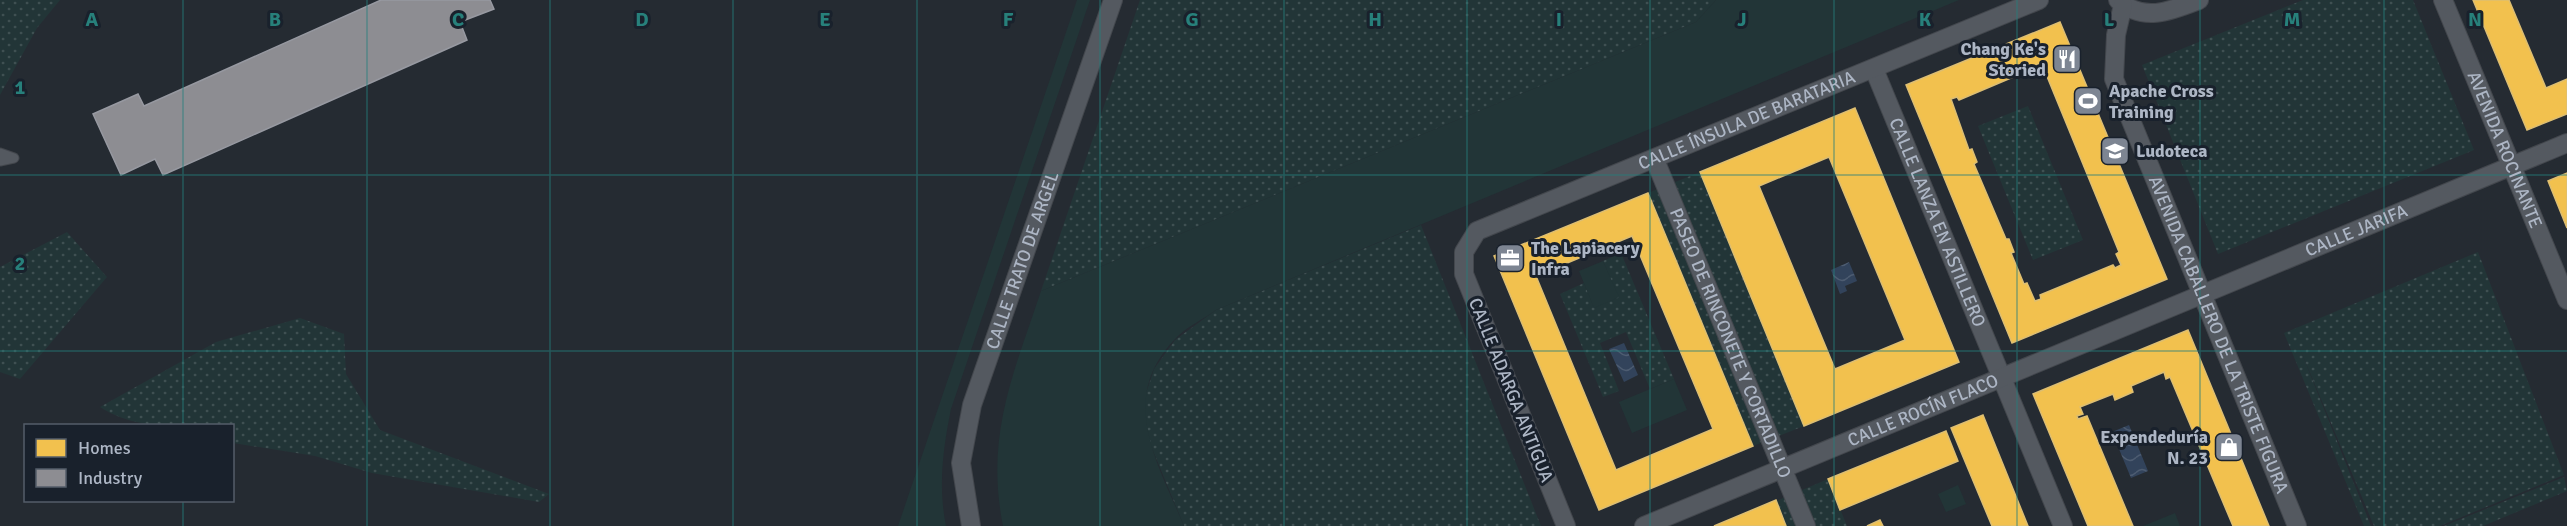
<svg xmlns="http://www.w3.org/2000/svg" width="2567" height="526" viewBox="0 0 2567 526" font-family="Signika,sans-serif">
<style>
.grass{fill:url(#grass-dots)}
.park{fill:#223537}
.water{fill:url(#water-waves)}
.homes{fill:#f2c14e;stroke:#ddbe72;stroke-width:1.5;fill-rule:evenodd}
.industry{fill:#8d8d92;stroke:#9799a1;stroke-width:1.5}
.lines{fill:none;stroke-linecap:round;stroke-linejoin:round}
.lane-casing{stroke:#43474d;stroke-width:11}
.street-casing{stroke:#43474d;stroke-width:20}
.lane{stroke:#545960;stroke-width:9}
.street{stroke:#545960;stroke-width:18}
.grid{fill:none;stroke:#27807b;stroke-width:1.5;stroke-opacity:0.55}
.labels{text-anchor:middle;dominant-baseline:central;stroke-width:6;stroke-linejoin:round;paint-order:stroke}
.poi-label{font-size:18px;font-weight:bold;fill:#adb6c5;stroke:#19212c;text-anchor:start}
.street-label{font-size:18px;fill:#adb6c5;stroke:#19212c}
.grid-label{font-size:20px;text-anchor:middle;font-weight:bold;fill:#27807b;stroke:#19212c;stroke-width:6;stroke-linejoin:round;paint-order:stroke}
</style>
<defs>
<pattern id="grass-dots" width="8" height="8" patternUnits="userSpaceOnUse" patternTransform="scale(1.5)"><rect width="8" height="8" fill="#223537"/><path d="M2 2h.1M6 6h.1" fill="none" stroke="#3f5052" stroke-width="1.8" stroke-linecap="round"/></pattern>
<pattern id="water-waves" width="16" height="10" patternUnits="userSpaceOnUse" patternTransform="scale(1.5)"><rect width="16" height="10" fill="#32435b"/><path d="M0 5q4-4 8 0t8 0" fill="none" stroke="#4d5c71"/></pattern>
</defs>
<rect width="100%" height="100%" fill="#252b32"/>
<!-- grass -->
<path class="grass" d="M0,0H60L37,28L0,95Z
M1140,0H1716L1696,22L1041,291Z
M2303,0H2413L2474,150L2218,254L2142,65Z
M2028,106L2083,240L2033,260L1978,126Z
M1700,172L1804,426L1753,446L1648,193Z
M1421,225L1541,526H1184L1149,441L1143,402L1154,369L1175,340L1216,310Z
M67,232L107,277L20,379L0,372V267Z
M2478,252L2564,475L2440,526H2374L2298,344L2371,526H2364L2284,333Z
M1621,253L1674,379L1650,389L1626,332L1600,343L1619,391L1603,397L1560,294L1584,283L1594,307L1618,297L1603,261Z
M300,318L344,334L346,374L380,430L549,494L539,502L372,473L315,456L233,443L232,426C189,426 138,432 100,407L216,342Z
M2564,477L2567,491L2483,526H2444Z
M1828,479L1847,526H1786L1776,501Z"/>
<!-- park -->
<path class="park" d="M1077,0H1090L951,409C943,449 938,486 946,526H898Z
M1716,0H1959L1216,310C1204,319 1188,326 1178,336C1116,397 1157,461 1184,526H1003C985,436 1013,375 1041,291L1696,22Z
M1603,261L1619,297L1594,308L1579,271Z
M1674,379L1687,410L1632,433L1619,402Z
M1958,485L1966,504L1946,512L1938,494Z
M2175,513L2180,526H2143Z"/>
<!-- water -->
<path class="water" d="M1849,262L1857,281L1845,286L1847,291L1840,294L1831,270Z
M1624,343L1638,375L1624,382L1609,349Z
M2129,425L2148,471L2131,478L2112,432Z"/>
<!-- homes -->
<path class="homes" d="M2473,0H2509L2546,88L2567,79V114L2527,130Z
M2060,22L2167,279L2012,343L1906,85ZM2038,64L2043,75L2046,74L2119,252L2116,254L2121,265L2115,268L2113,265L2040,295L2041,299L2035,301L2027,283L2024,284L2011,253L2014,252L2009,239H2006L1974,164L1977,162L1972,149L1969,150L1951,99L1957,97L1959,100L2032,69L2031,67Z
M1855,108L1959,362L1804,426L1700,172ZM1829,157L1905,340L1835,369L1759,186Z
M2567,173V228L2548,181Z
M1648,193L1753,446L1599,510L1494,256ZM1632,236L1713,429L1616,470L1536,276Z
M2188,330L2269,526H2233L2170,377L2166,379L2164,372L2131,386L2133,392L2115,400L2113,394L2080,407L2083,414L2077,416L2078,419L2087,416L2133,526H2088L2033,394Z
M1983,415L2028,526H1992L1951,428Z
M1946,431L1958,461L1840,510L1828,479Z
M1776,500L1786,526H1714Z
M1880,520L1883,526H1867Z"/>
<!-- industry -->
<path class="industry" d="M381,0H490L494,9L460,22L467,40L163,175L155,159L121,175L93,114L138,94L144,106Z"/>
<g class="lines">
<!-- lane casing -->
<g class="lane-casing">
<path id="lane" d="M0,153L14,158L0,161"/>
</g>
<!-- street casing -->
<g class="street-casing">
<g id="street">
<path d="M2118,0C2143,23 2171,11 2199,0"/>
<path id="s1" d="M2443,0L2567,300"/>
<path id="s2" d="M2123,5L2116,35L2114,79L2297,526"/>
<path id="s3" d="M1874,69L2063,526"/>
<path id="s4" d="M1655,160L1806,526"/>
<path id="s5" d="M971,526L961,463L972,405L1113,0"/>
<path id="s6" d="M1566,526L1464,274V252L1477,231L2039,0"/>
<path id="s7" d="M1644,526L2567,143"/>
</g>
</g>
<!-- lane -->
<use href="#lane" class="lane"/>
<!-- street -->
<use href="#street" class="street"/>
</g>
<!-- grid -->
<path class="grid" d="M183,0V426M367,0V526M550,0V526M733,0V526M917,0V526M1100,0V526M1284,0V526M1467,0V526M1650,0V526M1834,0V526M2017,0V526M2200,0V526M2384,0V526M0,175H2567M0,351H2567M183,500V526"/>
<!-- icons -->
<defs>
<g id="restaurant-square" transform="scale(1.5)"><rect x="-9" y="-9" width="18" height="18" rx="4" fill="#7d8592" stroke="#19212c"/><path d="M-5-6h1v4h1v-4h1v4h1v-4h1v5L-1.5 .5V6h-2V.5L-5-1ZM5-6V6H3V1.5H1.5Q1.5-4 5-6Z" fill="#fff"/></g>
<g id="stadium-square" transform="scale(1.5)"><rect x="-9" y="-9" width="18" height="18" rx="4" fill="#7d8592" stroke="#19212c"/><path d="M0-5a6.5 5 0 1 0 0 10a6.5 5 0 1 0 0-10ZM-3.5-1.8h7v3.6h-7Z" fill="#fff"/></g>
<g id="school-square" transform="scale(1.5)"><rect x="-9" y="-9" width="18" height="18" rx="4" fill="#7d8592" stroke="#19212c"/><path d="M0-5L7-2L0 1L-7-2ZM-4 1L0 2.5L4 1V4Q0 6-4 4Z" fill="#fff"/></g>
<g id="office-square" transform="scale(1.5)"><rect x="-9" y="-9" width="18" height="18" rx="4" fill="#7d8592" stroke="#19212c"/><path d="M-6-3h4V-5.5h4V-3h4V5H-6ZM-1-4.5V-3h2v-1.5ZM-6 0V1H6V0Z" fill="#fff"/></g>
<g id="shop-square" transform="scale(1.5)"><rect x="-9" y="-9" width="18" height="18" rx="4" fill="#7d8592" stroke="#19212c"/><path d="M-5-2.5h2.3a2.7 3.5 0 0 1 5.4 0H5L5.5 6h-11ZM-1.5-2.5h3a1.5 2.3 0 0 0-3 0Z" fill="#fff"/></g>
</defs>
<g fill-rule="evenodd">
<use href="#restaurant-square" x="2067" y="59"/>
<use href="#stadium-square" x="2088" y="101"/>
<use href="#school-square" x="2115" y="151"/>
<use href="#office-square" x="1510" y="258"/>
<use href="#shop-square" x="2229" y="447"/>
</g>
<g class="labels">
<!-- poi labels -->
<g class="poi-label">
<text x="2046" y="49" text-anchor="end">Chang Ke's<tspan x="2046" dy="21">Storied</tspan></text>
<text x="2109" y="91">Apache Cross<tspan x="2109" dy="21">Training</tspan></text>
<text x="2136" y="151">Ludoteca</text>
<text x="1531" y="248">The Lapiacery<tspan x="1531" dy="21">Infra</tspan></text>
<text x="2208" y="437" text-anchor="end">Expendeduría<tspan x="2208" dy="21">N. 23</tspan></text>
</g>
<!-- street labels -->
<g class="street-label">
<text stroke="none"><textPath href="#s6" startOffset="610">CALLE ÍNSULA DE BARATARIA</textPath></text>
<text stroke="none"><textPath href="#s1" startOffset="162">AVENIDA ROCINANTE</textPath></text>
<text stroke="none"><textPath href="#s3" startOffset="166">CALLE LANZA EN ASTILLERO</textPath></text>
<text stroke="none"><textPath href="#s7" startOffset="771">CALLE JARIFA</textPath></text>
<text stroke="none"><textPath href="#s5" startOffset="276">CALLE TRATO DE ARGEL</textPath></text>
<text stroke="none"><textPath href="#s2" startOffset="351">AVENIDA CABALLERO DE LA TRISTE FIGURA</textPath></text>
<text stroke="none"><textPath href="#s4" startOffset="198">PASEO DE RINCONETE Y CORTADILLO</textPath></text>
<text transform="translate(1511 390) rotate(68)">CALLE ADARGA ANTIGUA</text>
<text stroke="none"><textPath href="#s7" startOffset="302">CALLE ROCÍN FLACO</textPath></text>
</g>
</g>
<g class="grid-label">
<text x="92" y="26">A</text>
<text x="275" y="26">B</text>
<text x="458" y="26">C</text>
<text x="642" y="26">D</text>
<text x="825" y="26">E</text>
<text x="1008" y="26">F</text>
<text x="1192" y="26">G</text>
<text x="1375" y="26">H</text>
<text x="1559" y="26">I</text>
<text x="1742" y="26">J</text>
<text x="1925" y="26">K</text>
<text x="2109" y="26">L</text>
<text x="2292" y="26">M</text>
<text x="2475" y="26">N</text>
<text x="20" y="94">1</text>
<text x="20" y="270">2</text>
</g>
<!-- legend -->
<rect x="24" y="424" width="210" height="78" fill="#19212c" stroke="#545d69" stroke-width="1.5"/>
<rect x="36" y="439" width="30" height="18" fill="#f2c14e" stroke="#545d69" stroke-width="1.5"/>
<text x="78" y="454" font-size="18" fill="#adb6c5">Homes</text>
<rect x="36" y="469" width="30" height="18" fill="#8d8d92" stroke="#545d69" stroke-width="1.5"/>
<text x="78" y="484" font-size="18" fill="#adb6c5">Industry</text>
</svg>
